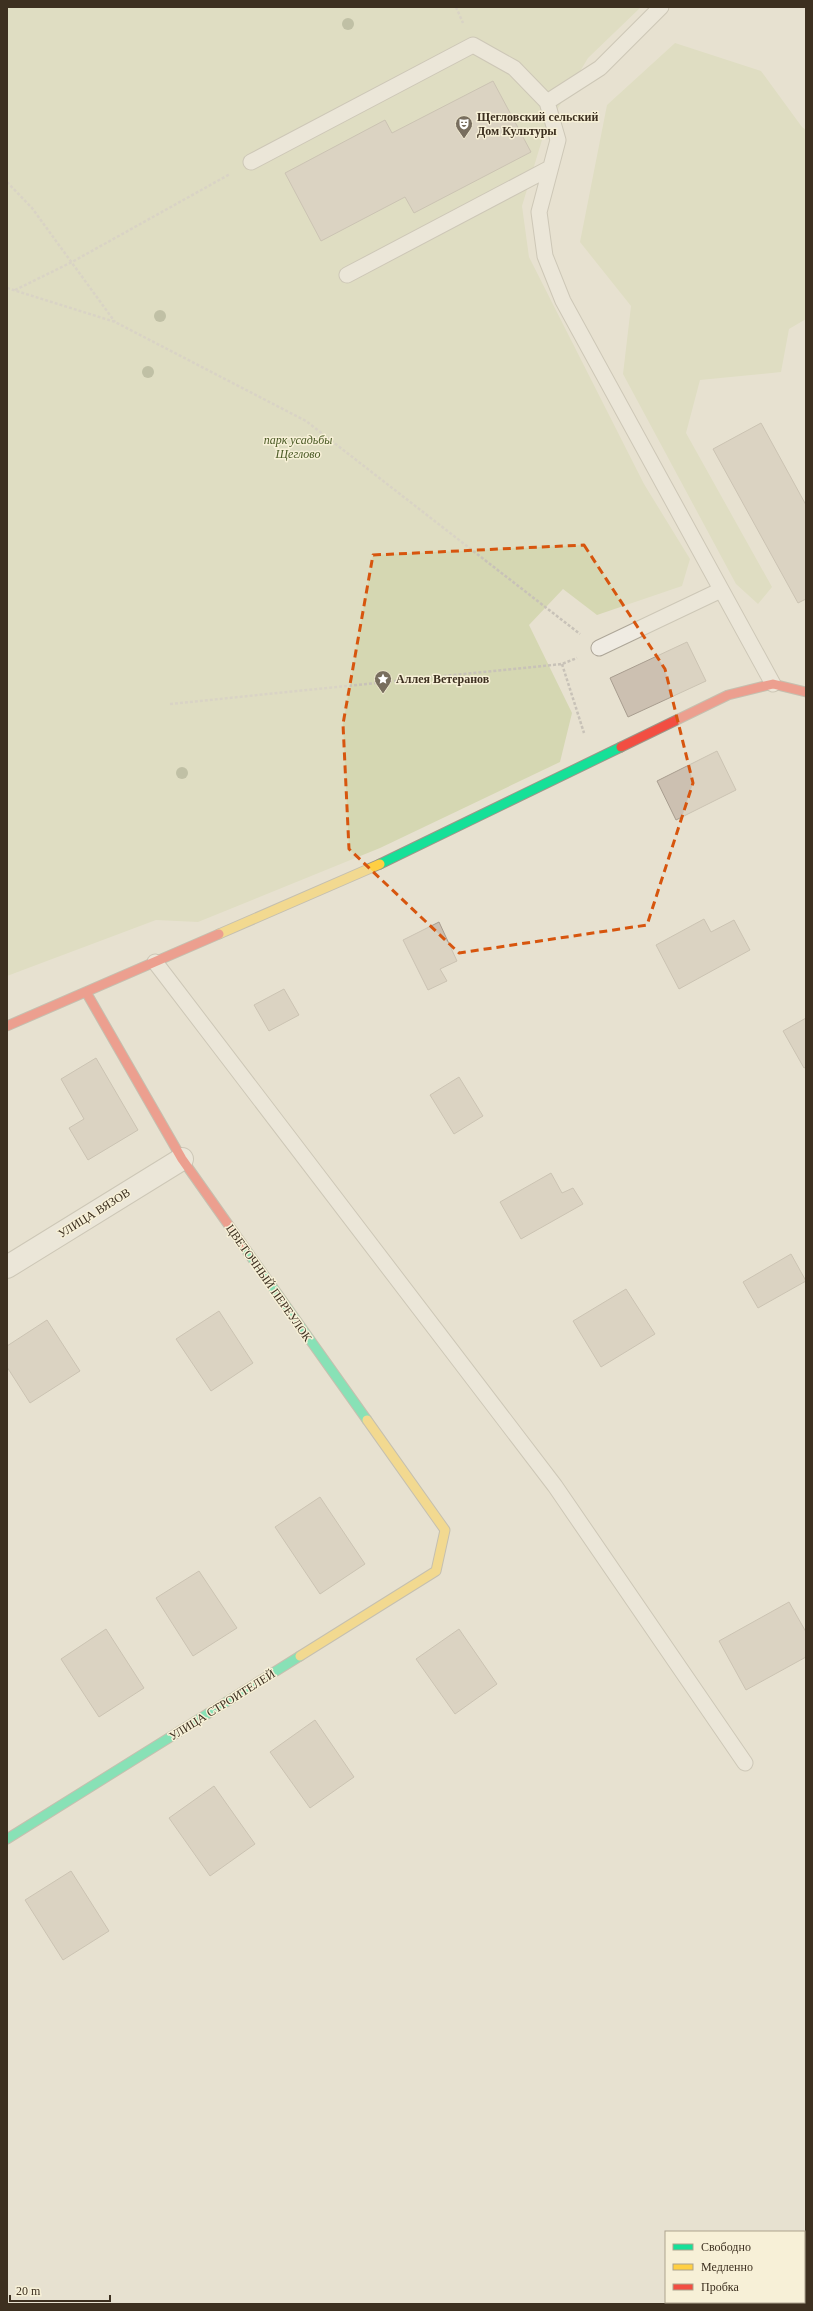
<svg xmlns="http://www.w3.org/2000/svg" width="813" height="2311" viewBox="0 0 813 2311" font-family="'Times New Roman',serif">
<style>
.green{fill:#d5d7b2}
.building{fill:#ccc0b1;stroke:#a89d8f}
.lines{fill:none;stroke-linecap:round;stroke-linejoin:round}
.lane-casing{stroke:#ada698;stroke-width:17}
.street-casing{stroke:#ada698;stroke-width:24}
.fast-casing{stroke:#9c9688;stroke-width:11}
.slow-casing{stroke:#9c9688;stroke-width:11}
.jam-casing{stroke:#9c9688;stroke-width:11}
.path{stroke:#c8c2b8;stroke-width:2.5;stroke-dasharray:3 2;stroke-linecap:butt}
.lane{stroke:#efebe2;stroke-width:15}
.street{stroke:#efebe2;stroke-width:22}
.fast{stroke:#16e098;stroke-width:9}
.slow{stroke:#ffcf43;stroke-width:9}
.jam{stroke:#f24e42;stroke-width:9}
.tree{fill:#919772}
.marked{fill:none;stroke:#d7550e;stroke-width:3;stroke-dasharray:8 5;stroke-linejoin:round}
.labels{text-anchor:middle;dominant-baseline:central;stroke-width:3;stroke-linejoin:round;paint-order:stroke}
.poi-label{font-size:12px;font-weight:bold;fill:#3d3020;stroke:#f7f0d7;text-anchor:start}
.park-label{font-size:12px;font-style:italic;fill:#4a5a25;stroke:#f7f0d7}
.street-label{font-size:12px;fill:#3d3020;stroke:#f7f0d7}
</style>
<rect width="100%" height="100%" fill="#e7e1d0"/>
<!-- green -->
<path class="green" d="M7,7H641L588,58L545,130L522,206L529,257L644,484L690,559L682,586L597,615L563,589L529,625L572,713L560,762L380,848L198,922L156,920L7,976Z
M675,43L761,71L802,127L806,130V319L789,329L781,372L700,380L686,433L772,587L758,604L736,584L623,374L631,306L580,242L607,105Z"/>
<!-- building -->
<path class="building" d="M493,81L531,152L414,213L405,197L321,241L285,173L385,120L392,133Z
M761,423L806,505V599L798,603L713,449Z
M687,642L706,681L628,717L610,678Z
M717,751L736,790L676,820L657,781Z
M704,919L711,932L734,920L750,950L679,989L656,945Z
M439,922L457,961L440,969L447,981L428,990L403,940Z
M284,989L299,1015L269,1031L254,1005Z
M806,1018V1067L804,1068L783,1031Z
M96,1058L138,1130L88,1160L69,1128L84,1119L61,1079Z
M459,1077L483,1116L454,1134L430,1095Z
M551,1173L562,1193L573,1188L583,1204L521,1239L500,1202Z
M791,1254L806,1281L758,1308L743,1282Z
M626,1289L655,1334L601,1367L573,1321Z
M219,1311L253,1363L211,1391L176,1339Z
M47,1320L80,1371L30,1403L7,1367V1346Z
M320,1497L365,1564L320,1594L275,1527Z
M199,1571L237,1628L193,1656L156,1598Z
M789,1602L806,1632V1657L746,1690L719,1641Z
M106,1629L144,1688L99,1717L61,1659Z
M459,1629L497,1684L455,1714L416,1659Z
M315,1720L354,1777L310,1808L270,1752Z
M214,1786L255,1844L210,1876L169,1818Z
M71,1871L109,1931L63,1960L25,1900Z"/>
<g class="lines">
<!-- lane casing -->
<g class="lane-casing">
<path id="lane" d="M547,102L600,68L661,7
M251,162L473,45L514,68L547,102L558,140L539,212L545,256L563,301L773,684
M347,275L550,168
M599,648L721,590
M155,962L555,1486L745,1763"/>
</g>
<!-- street casing -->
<g class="street-casing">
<path id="street" d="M7,1267L182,1159"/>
</g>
<!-- fast casing -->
<g class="fast-casing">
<path id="fast" d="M380,864L621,747
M242,1244L367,1420
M7,1839L300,1656"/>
</g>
<!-- slow casing -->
<g class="slow-casing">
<path id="slow" d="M219,934L380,864
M300,1656L436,1571L445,1530L367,1420"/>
</g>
<!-- jam casing -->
<g class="jam-casing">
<path id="jam" d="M621,747L728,695L773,684L806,692
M86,992L182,1159L242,1244
M7,1026L219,934"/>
</g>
<!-- path -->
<path class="path" d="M456,7L463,23
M7,182L32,208L115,322
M7,288L115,322L306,421L580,634
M15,290L72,262L230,174
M562,664L584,733
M170,704L562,664L577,658"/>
<!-- lane -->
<use href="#lane" class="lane"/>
<!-- street -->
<use href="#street" class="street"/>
<!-- fast -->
<use href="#fast" class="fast"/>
<!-- slow -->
<use href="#slow" class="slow"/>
<!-- jam -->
<use href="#jam" class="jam"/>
</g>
<!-- trees -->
<g class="tree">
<circle cx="348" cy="24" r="6"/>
<circle cx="160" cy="316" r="6"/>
<circle cx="148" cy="372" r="6"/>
<circle cx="182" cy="773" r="6"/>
</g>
<!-- marked area -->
<path d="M0 0H813V2311H0ZM584,545L665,669L693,783L647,925L459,953L349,849L343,724L373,555Z" fill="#e7e1d0" fill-opacity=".55" fill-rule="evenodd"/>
<path class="marked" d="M584,545L665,669L693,783L647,925L459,953L349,849L343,724L373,555Z"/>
<!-- icons -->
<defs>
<g id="theatre-pin" transform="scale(0.9)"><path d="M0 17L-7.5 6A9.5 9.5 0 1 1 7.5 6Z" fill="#786e5e" stroke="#f7f0d7"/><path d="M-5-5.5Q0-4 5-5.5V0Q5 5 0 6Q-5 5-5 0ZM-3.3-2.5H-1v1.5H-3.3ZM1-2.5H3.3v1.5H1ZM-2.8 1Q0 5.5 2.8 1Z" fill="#fff"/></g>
<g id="sight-pin" transform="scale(0.9)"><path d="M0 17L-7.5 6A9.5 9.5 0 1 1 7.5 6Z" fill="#786e5e" stroke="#f7f0d7"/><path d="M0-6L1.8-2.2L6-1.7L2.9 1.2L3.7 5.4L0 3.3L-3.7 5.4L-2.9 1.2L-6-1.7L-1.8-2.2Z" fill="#fff"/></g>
</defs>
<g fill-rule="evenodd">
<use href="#theatre-pin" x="464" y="124"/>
<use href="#sight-pin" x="383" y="679"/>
</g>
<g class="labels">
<!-- poi labels -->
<g class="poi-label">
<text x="477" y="117">Щегловский сельский<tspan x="477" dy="14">Дом Культуры</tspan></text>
<text x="396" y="679">Аллея Ветеранов</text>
</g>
<!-- park labels -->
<g class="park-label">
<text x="298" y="440">парк усадьбы<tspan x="298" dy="14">Щеглово</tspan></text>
</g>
<!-- street labels -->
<g class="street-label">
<text transform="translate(94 1213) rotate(-32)">УЛИЦА ВЯЗОВ</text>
<text transform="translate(269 1283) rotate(55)">ЦВЕТОЧНЫЙ ПЕРЕУЛОК</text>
<text transform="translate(222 1705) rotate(-32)">УЛИЦА СТРОИТЕЛЕЙ</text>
</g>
</g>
<!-- border -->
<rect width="813" height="2311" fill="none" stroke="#3d3020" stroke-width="16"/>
<!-- legend -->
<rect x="665" y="2231" width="140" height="72" fill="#f7f0d7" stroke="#ada38e"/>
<rect x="673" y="2244" width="20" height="6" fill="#16e098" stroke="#ada38e"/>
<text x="701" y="2251" font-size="12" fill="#3d3020">Свободно</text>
<rect x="673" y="2264" width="20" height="6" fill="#ffcf43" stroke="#ada38e"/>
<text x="701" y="2271" font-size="12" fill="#3d3020">Медленно</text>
<rect x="673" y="2284" width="20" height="6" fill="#f24e42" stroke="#ada38e"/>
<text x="701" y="2291" font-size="12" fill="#3d3020">Пробка</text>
<!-- scale -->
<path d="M10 2295v6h100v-6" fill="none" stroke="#3d3020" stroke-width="2"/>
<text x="16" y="2295" font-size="12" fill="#3d3020" stroke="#f7f0d7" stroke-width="3" paint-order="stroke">20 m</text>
</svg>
